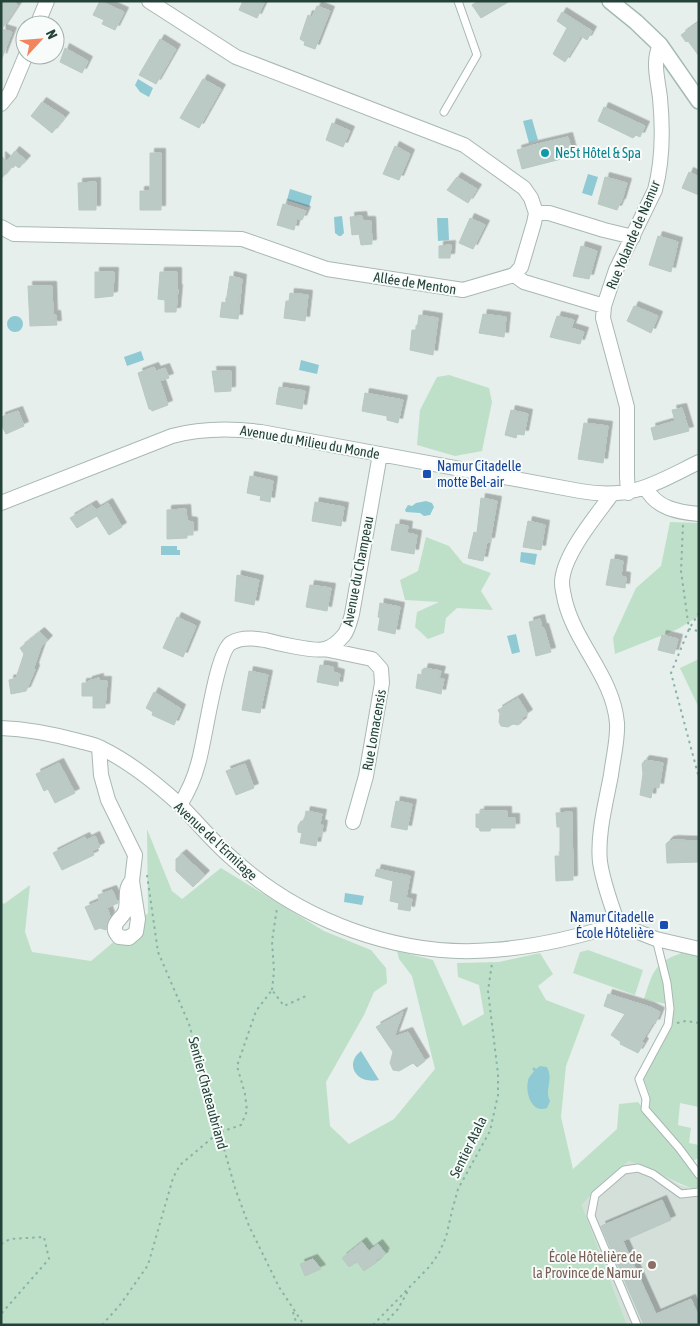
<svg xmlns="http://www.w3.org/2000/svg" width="700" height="1326" viewBox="0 0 700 1326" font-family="'Asap Condensed',sans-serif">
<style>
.built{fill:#d4dfda}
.green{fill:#bfe0c8}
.water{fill:#8ec9d4}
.building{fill:#bbcac4;stroke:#b8c9c2;filter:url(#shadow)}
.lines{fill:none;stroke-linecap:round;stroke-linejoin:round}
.lane-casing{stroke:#a8b8b2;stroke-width:9}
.street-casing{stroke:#a8b8b2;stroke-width:16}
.secondary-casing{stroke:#a4bbb3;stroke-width:18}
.path{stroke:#86b3a5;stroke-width:2;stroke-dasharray:2.5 4;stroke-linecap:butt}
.lane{stroke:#fff;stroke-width:7}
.street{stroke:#fff;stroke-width:14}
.secondary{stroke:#fff;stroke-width:15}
.culture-dot{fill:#0f9aa8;stroke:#f7fbf9;stroke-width:2}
.transit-dot{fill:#1a4fb4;stroke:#f7fbf9;stroke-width:2}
.education-dot{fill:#8d6e63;stroke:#f7fbf9;stroke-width:2}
.labels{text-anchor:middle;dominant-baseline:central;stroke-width:4;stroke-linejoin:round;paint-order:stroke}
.culture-label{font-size:14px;fill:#0d838f;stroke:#f7fbf9;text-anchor:start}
.street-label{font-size:14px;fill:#24423a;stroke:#f7fbf9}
.transit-label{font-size:14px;fill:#164399;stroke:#f7fbf9;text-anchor:start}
.education-label{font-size:14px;fill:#785e54;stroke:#f7fbf9;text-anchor:end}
</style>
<defs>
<filter id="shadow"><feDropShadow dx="4.5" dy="-4.5" stdDeviation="0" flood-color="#0004"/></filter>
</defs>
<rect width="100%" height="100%" fill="#e6efeb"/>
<!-- built -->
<path class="built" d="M629,1161L644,1164L680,1185L694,1189L699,1186V1325H627L582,1205Z"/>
<!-- green -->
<path class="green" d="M449,375L489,388L492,402L482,451L455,456L417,445L420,410L437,377Z
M670,522L699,523V616L678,629L615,654L613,638L636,588L661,566Z
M426,537L449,546L463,563L491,573L481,591L493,610L457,608L446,618L444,633L428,639L415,627L417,612L439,602L405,600L400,580L418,571Z
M699,659V708L680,668Z
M147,829L172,891L182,899L221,868L324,931L371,950L386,968L387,983L374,992L364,1015L326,1082L330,1126L349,1144L394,1119L435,1069L412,976L399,959L397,951L433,960L463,1026L484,1014L479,985L458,977L457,963L499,962L540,953L553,974L538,986L546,1000L585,1015L566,1066L561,1117L573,1169L617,1129L619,1104L638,1102L647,1114L650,1096L644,1080L645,1073L669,1029L674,1006L644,999C654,968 655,962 687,951L699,956V1107L680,1103L678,1125L691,1128L689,1143L699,1145V1158L686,1164L699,1182V1186L694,1189C671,1182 653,1167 629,1161L601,1185L582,1205L627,1325H1V901L4,904L30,885L25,932L32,952L91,961L148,913Z
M588,950L643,970L635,995L573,973L580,952Z"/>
<!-- water -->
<path class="water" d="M138,79L153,88L149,97L140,92L135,85Z
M532,119L538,140L529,143L523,121Z
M588,174L598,177L592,196L582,193Z
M290,189L312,196L309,207L287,200Z
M342,216L344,233L341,236H339L335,233L334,217Z
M437,218H448L449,240L438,241Z
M7 324a8 8 0 1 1 16 0a8 8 0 1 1-16 0Z
M141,351L144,360L127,366L124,357Z
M301,360L319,365L317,374L299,370Z
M426,501L432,503L434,507L430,515L424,516L420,513L406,512L405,510L408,505L412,506L416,503Z
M161,546H177V550H180V555H161Z
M521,552L537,554L535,565L520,562Z
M516,634L520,652L512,654L507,636Z
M345,893L364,896L362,905L344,902Z
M361,1051L379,1080C356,1085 344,1064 361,1051Z
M540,1066L547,1067C554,1081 544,1089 550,1101L547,1108C532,1114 525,1093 528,1081C528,1078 532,1074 534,1071L532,1069L534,1067L536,1069Z"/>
<!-- building -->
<path class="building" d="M1,1H13L18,5L2,29L12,32L2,58Z
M100,1L124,12L115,30L102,24L104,20L93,15Z
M243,1H265L257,18L239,10Z
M478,1H510L481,18L472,5Z
M317,6L330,11L315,49L304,45L305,42L300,39L308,15L312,17Z
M562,12L592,31L587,40L581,36L565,62L553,54L567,28L557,21Z
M699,22V56L688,41L686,42L681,35Z
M160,39L176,49L156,84L139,75Z
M65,48L88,61L82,73L60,62Z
M203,79L221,89L199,128L180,118Z
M42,102L65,117L52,133L31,116Z
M604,107L645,126L640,137L636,135L633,138L598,121Z
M332,123L350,131L343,147L326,140Z
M568,137L573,156L522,169L517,150L534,145Z
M395,146L410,154L399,180L383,174Z
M15,151L26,160L19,168L15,165L13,168L12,166L1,179V156L7,161Z
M150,153H161V210H140V191H150Z
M689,172L699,177V195L682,188Z
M457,177L477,189L468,203L447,190Z
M605,177L627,183L621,203H620L617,210L598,204Z
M96,182V210H79L78,183Z
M283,204L306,211L302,220L297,218L294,230L277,225Z
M362,216L363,221H371L372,244L361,245L359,234L352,235L350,217Z
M470,218L485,225L473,249L459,243Z
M658,236L678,242L671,272L649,265Z
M451,245L450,258H439V246Z
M581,246L597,251L589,279L573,276Z
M95,272H114L113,296L95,298Z
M160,272H177V289H178L176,312H165V300L158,299Z
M230,276L242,279L238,319L220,317L222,302L226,303Z
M28,286H52L53,315H56L57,325L30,326Z
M290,293L308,295L305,321L284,318L286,301H289Z
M634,306L658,316L651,333L627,321Z
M483,314L506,317L504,337L479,333Z
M419,315L438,318L433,355L410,350L412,330H417Z
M557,316L574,320L571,328L584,332L580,344L550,337Z
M154,367L156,371L165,368L169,378L160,381L168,405L152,411L151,409H149L138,373Z
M212,371H231V391L215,392Z
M279,387L305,391L302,409L276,404Z
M365,393L403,400L398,423L387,420V416L362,411Z
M682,408L689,431L654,440L651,428L675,421L672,410Z
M511,410L528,414L524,435L517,434L516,438L505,435Z
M18,411L24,426L6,434L1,424V417Z
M584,423L608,426L603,463L578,459Z
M250,476L273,481L270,502L260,500L261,496L247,493Z
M481,498L497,501L490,542H487L483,561L468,558L474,532L477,533Z
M315,502L344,507L341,526L312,521Z
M108,503L122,527L109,535L97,516L77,528L70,518L92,505L96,510Z
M186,509L187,521L193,522V535H187V538L167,539V510Z
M528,521L545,525L541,550L523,547Z
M396,524L408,526L407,533L417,535L414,554L391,550Z
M611,559L623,561L621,576L626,577L625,588L606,585Z
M237,575L259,580L254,605L235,601Z
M310,585L331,588L327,611L306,607Z
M380,603L400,607L395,634L378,630L380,618L378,617Z
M177,617L196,626L183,657L163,648Z
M540,619L542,628H544L551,652L536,656L529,622Z
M40,632L48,640L41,647L34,667L35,670L26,691L11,694L9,680L16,678L24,654L20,648Z
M662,635L678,639L674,654L658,650Z
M320,665L333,667V672L340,674L338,686L317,682Z
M424,668L441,671L439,678L444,679L441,694L416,688L418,674L422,675Z
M249,671L268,675L260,713L242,710Z
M99,678V681H107L105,708H93V696H82V683H87L88,681Z
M154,692L181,709L174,725L152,715L153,712L146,708Z
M518,698L528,714L522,718V722L518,725L513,724L508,727L501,726L499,722L500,714L498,710Z
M645,760L663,763L659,788L653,787L651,798L640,795L643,774L642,764Z
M59,763L75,793L55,803L48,789L44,791L36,774Z
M245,764L254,788L236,795L226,771Z
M396,801L412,804L407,830L391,827Z
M306,811L322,814L320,824L323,825L321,836H318L316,846L300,843L302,833L298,832V826L301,821L304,822Z
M480,811H507V818H515V828H491L490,831H480L479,828L476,827V814H480Z
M572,812L573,880L556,881L555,856H560V827H557L556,813Z
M95,836L100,847L92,851L94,855L62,870L53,853L85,837L87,840Z
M674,840L698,841L699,862L667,863L666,844L669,841Z
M182,854L205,875L193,887L176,871V859Z
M377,869L410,876L406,898L412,899L410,911L398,909L399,903L390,901L393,881L375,876Z
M112,890L118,903L107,908L110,916L107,923L106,930L100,928L95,930L85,907L99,901L98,895Z
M608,994L650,1007L660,1012L655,1024L653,1023L642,1041L644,1043L638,1053L620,1044L621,1042L611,1035L625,1014L604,1006Z
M403,1012L394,1037L408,1032L425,1061L417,1067L413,1063L399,1071L393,1070L390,1063L393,1052L376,1027Z
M662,1200L671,1220L623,1241L656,1314L691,1299L699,1317V1325H644L601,1226Z
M362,1242L369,1251L378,1244L385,1253L383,1254L384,1256L376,1260L377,1262L364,1271L357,1262L349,1267L342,1258Z
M313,1259L321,1269L305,1276L300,1264Z"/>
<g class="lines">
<!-- lane casing -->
<g class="lane-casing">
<path id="lane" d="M444,112L477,55L458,1
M656,939L667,983L670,1009L668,1025L639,1079L646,1099L645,1109L679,1148L699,1175
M637,1325L591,1216L595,1195L624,1170L638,1168L653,1174L681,1194L699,1192"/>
</g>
<!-- street casing -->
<g class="street-casing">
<path id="street" d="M37,25L47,1
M1,104L10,93L26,55
M536,213H549L604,230L633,237
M1,227L14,234L242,239L327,269L463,290L514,275L521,267L534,223L536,213L531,198L524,188L464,145L236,57L149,1
M514,275L524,282L604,306
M646,488C656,508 677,512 699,514
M628,493L627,477V407L603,318L604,306L616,270L655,190C663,160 663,129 660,98C658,80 652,62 660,45
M612,494C596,516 562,556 562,583C562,589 564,595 565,601C576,645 613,677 617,723C618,740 613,758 611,775C606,802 597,835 600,862C603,883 611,904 618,924
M1,503L172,436C202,428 230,428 261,432L580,491C632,500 654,484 699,462
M324,649L372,659L381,669L382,683L366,776L353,822
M1,728C28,729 53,734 79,741C86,743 94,744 101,748C130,762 156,783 180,805C198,823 214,843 233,859C301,921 400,958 493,950C535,947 578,937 618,924L656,939L699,949
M99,747L101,775L108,800L135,855L132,881L138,919L136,932L129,938L119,937C116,933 114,931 115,926C117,919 125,916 126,908C128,898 124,889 132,881
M180,805C188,792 194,779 198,764C205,742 216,652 231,643C241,637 254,638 265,640C276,643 315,652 325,649C332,647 339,641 344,635C348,630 350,621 352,614L380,454"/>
</g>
<!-- secondary casing -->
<g class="secondary-casing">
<path id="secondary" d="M610,1L636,22L660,45L699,101"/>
</g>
<!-- path -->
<path class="path" d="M683,525L681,571L689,629L699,631
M699,613L689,629L671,673L699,778
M147,875L158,952L189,1024L235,1188L249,1226L279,1287L304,1325
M272,990L274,971L272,941L277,908
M677,1023L686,1021L699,1023
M1,1244L10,1239L44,1237L49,1259L1,1314
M293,1312L297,1325
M102,1325L120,1305L148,1265L173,1178L180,1165L218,1133L241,1125L247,1111L245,1094L237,1066L256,1011L272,990L284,1006L306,996
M373,1325L430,1266L439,1253L446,1237L452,1211L458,1189L490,1131L498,1095V1074L488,991L492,963
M383,1325L398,1309L409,1289"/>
<!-- lane -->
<use href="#lane" class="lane"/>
<!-- street -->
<use href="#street" class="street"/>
<!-- secondary -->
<use href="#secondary" class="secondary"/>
</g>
<!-- markers -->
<circle class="culture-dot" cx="545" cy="153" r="5"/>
<g class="transit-dot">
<rect x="422" y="469" width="10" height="10" rx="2.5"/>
<rect x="659" y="920" width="10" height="10" rx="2.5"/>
</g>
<circle class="education-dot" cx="652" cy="1265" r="5"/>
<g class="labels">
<!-- culture labels -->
<g class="culture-label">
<text x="555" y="153">Ne5t Hôtel &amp; Spa</text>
</g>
<!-- street labels -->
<g class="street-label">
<text transform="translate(633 235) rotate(-67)">Rue Yolande de Namur</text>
<text transform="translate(415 283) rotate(9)">Allée de Menton</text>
<text transform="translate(310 442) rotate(10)">Avenue du Milieu du Monde</text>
<text transform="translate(358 571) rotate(-79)">Avenue du Champeau</text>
<text transform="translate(374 730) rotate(-80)">Rue Lomacensis</text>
<text transform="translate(216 841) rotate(43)">Avenue de l'Ermitage</text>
<text transform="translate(208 1093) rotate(75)">Sentier Chateaubriand</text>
<text transform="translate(468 1147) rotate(-64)">Sentier Atala</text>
</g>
<!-- transit labels -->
<g class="transit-label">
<text x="437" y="466">Namur Citadelle<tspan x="437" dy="16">motte Bel-air</tspan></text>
<text x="654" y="917" text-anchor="end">Namur Citadelle<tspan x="654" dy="16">École Hôtelière</tspan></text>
</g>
<!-- education labels -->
<g class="education-label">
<text x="642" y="1257">École Hôtelière de<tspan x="642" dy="16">la Province de Namur</tspan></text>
</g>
</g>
<!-- border -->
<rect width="700" height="1326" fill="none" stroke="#24423a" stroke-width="5"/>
<!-- north arrow -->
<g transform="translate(40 40) rotate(64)"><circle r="24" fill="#f7fbf9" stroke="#a3b1ad"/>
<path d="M0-4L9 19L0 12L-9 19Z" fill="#f4845f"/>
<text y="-8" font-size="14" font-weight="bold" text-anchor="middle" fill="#24423a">N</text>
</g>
</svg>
